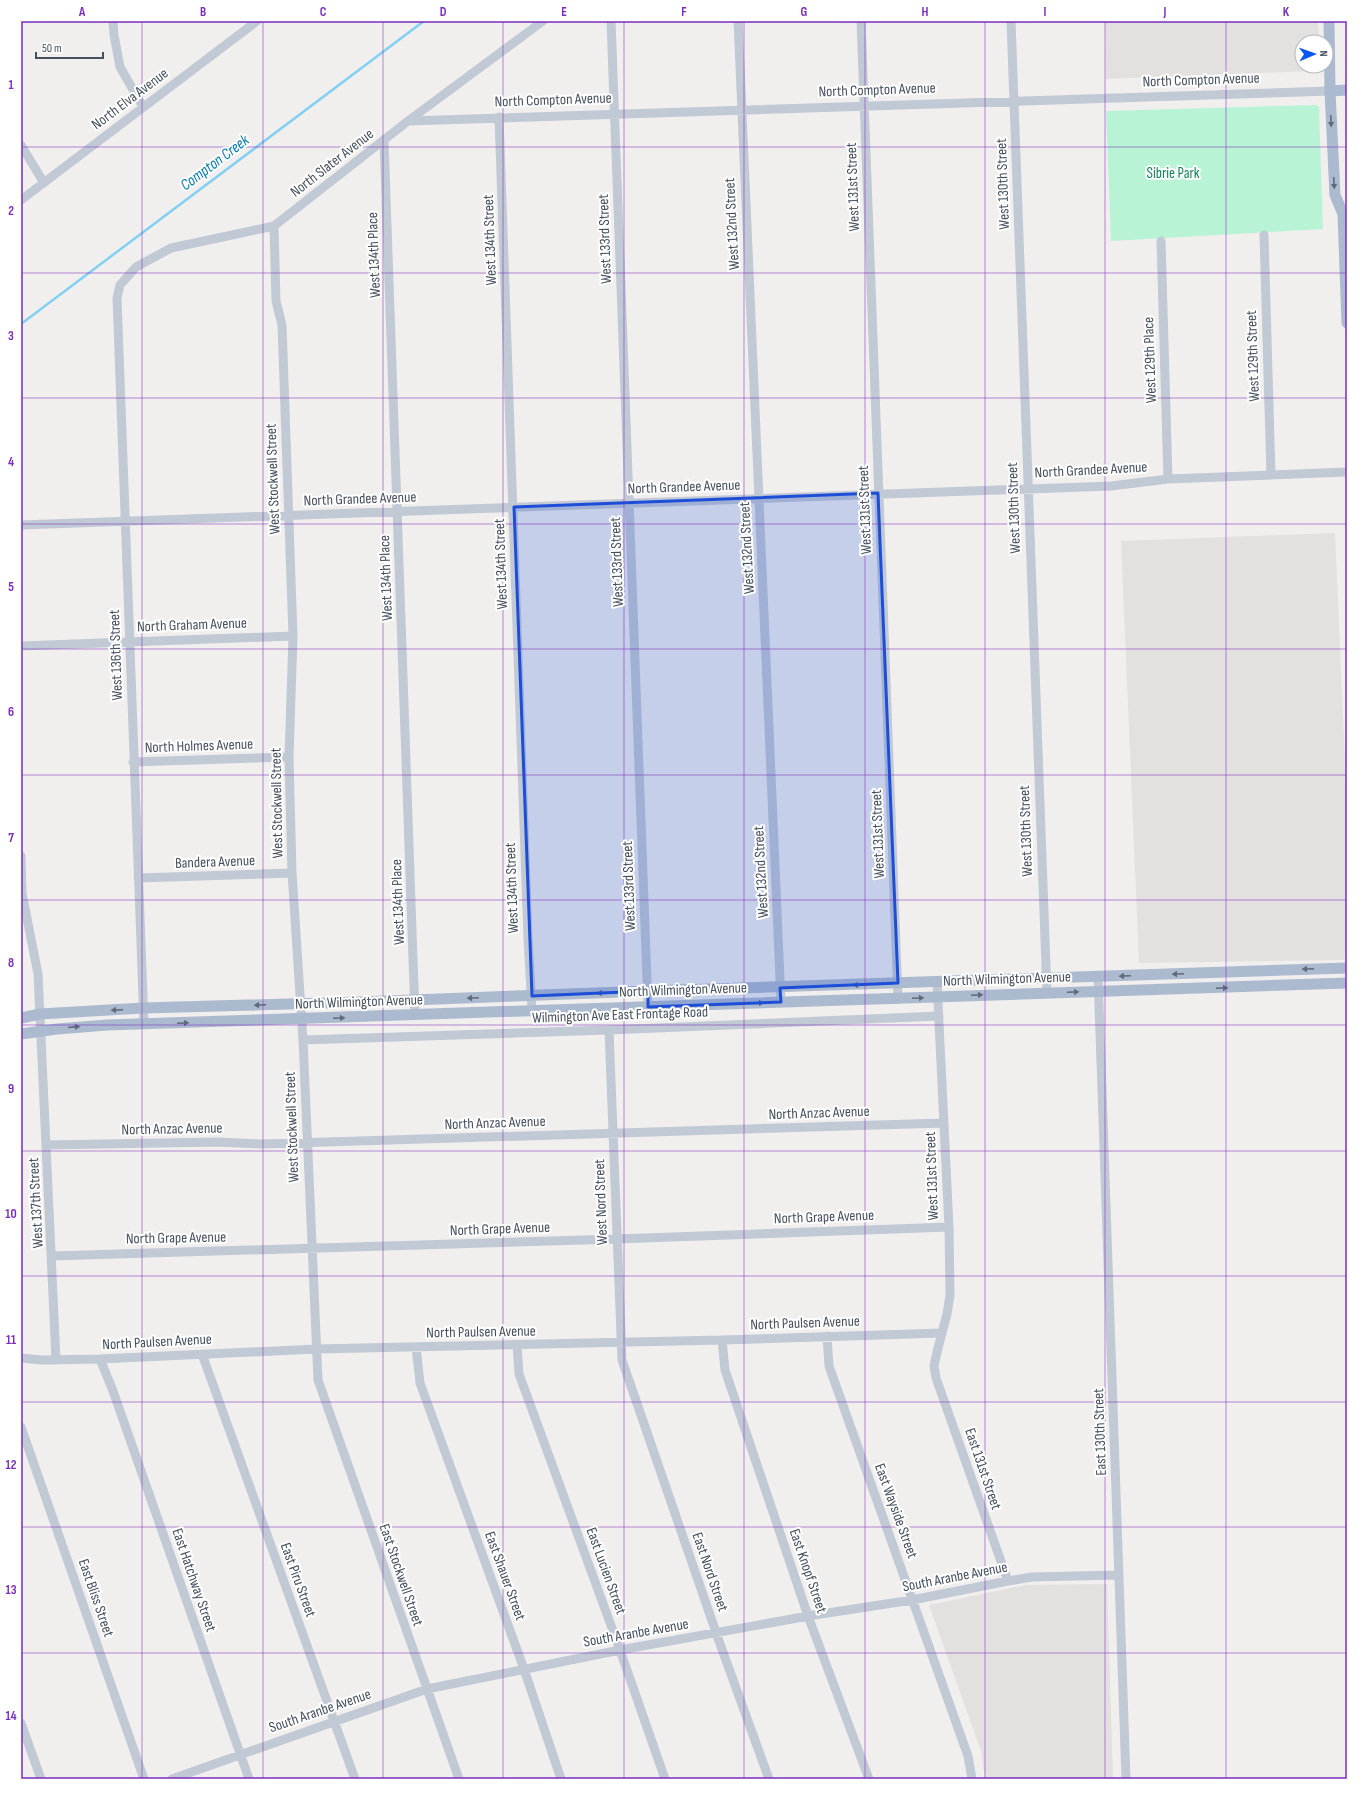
<svg xmlns="http://www.w3.org/2000/svg" width="1368" height="1800" viewBox="0 0 1368 1800" font-family="'Sofia Sans Condensed',sans-serif">
<style>
.education{fill:#e3e0e0}
.green{fill:#b9f3d6}
.lines{fill:none;stroke-linecap:round;stroke-linejoin:round}
.stream{stroke:#83d0f3;stroke-width:2.5}
.minor{stroke:#c1c9d5;stroke-width:9}
.major{stroke:#acbad0;stroke-width:11}
.oneway{fill:#5f6a7a}
.marked{fill:#1d4ed8;fill-opacity:0.2;stroke:#1d4ed8;stroke-width:3;stroke-linejoin:round}
.grid{fill:none;stroke:#7b2cbf;stroke-width:1;stroke-opacity:0.55}
.labels{text-anchor:middle;dominant-baseline:central;stroke-width:4;stroke-linejoin:round;paint-order:stroke}
.street-label{font-size:15px;fill:#454f5e;stroke:#fff}
.park-label{font-size:15px;fill:#0f8657;stroke:#fff}
.water-label{font-size:16px;font-style:italic;fill:#007cb6;stroke:#fff}
.neatline{fill:none;stroke:#7b2cbf;stroke-width:1.5}
.grid-label{font-size:13px;text-anchor:middle;font-weight:bold;fill:#7b2cbf}
</style>
<rect width="100%" height="100%" fill="#f1efee"/>
<!-- education -->
<path class="education" d="M1105,21H1318L1319,42H1302V66H1316L1312,71L1106,79Z
M1335,533L1347,807V958L1344,960L1139,963L1121,541Z
M1107,1584L1113,1779H985L981,1751L929,1605L1025,1585Z"/>
<!-- green -->
<path class="green" d="M1316,105L1319,107L1323,229L1111,241L1106,111Z"/>
<g class="lines">
<!-- stream -->
<path class="stream" d="M21,324L424,21"/>
<!-- minor -->
<path class="minor" d="M113,21L114,35L120,67L143,107
M611,21L648,1007
M738,21L781,1002
M861,21L898,999
M1011,21L1047,993
M499,117L528,938L532,1010
M408,121L1330,91
M384,141L415,1015
M21,145L44,183
M21,200L257,21
M274,226L276,301L282,325L293,636L289,757L292,873L303,1040L318,1380L459,1779
M1264,235L1271,475
M1161,241L1168,479
M21,525L1111,486L1168,479L1347,472
M21,646L293,636
M133,762L289,757
M21,856L22,893L38,974L56,1360
M138,878L292,873
M1098,976L1126,1779
M937,982L949,1227L950,1295L947,1314L937,1352L934,1366L936,1378L1008,1581
M144,1024L117,298L120,285L136,267L171,248L274,226L408,121L543,21
M609,1030L622,1360L719,1641L769,1779
M303,1040L609,1030L939,1016
M47,1145L217,1142L262,1144L944,1123
M52,1256L616,1239L949,1227
M827,1336L829,1366L968,1756L972,1779
M722,1340L725,1370L808,1616L869,1779
M517,1345L519,1374L620,1650L665,1779
M416,1347L420,1383L524,1669L561,1779
M202,1354L355,1779
M21,1358L41,1360L100,1359L317,1349L722,1340L942,1333
M100,1359L113,1391L249,1779
M21,1427L144,1779
M21,1723L41,1779
M172,1779L427,1689L620,1650L808,1616L912,1600L1008,1581L1032,1577L1119,1575"/>
<!-- major -->
<path class="major" d="M1329,21L1330,91L1335,195L1343,214L1347,323
M1330,91L1347,90
M21,1018L40,1014L143,1008L360,1002L648,991L1347,968
M21,1034L57,1029L107,1025L1347,983"/>
</g>
<!-- one-way arrows -->
<defs><path id="oneway-solid" d="M-6-.8H1V-3.2L6.5 0L1 3.2V.8H-6Z"/></defs>
<g class="oneway">
<use href="#oneway-solid" transform="translate(1331 121) rotate(87)"/>
<use href="#oneway-solid" transform="translate(1334 183) rotate(87)"/>
<use href="#oneway-solid" transform="translate(1308 969) rotate(178)"/>
<use href="#oneway-solid" transform="translate(1178 974) rotate(178)"/>
<use href="#oneway-solid" transform="translate(1125 976) rotate(178)"/>
<use href="#oneway-solid" transform="translate(859 985) rotate(178)"/>
<use href="#oneway-solid" transform="translate(1222 988) rotate(-2)"/>
<use href="#oneway-solid" transform="translate(1073 992) rotate(-2)"/>
<use href="#oneway-solid" transform="translate(603 993) rotate(178)"/>
<use href="#oneway-solid" transform="translate(977 995) rotate(-2)"/>
<use href="#oneway-solid" transform="translate(473 998) rotate(178)"/>
<use href="#oneway-solid" transform="translate(918 998) rotate(-3)"/>
<use href="#oneway-solid" transform="translate(758 1003) rotate(-2)"/>
<use href="#oneway-solid" transform="translate(260 1005) rotate(178)"/>
<use href="#oneway-solid" transform="translate(117 1010) rotate(177)"/>
<use href="#oneway-solid" transform="translate(339 1018) rotate(-3)"/>
<use href="#oneway-solid" transform="translate(183 1023) rotate(-2)"/>
<use href="#oneway-solid" transform="translate(74 1027) rotate(-5)"/>
</g>
<!-- marked area -->
<path class="marked" d="M878,493L898,983L780,988L781,1002L648,1007V991L532,996L514,507Z"/>
<!-- grid -->
<path class="grid" d="M142,21V1779M263,21V1779M383,21V1779M503,21V1779M624,21V1779M744,21V1779M865,21V1779M985,21V1779M1105,21V1779M1226,21V1779M21,147H1347M21,273H1347M21,398H1347M21,524H1347M21,649H1347M21,775H1347M21,900H1347M21,1025H1347M21,1151H1347M21,1276H1347M21,1402H1347M21,1527H1347M21,1653H1347"/>
<g class="labels">
<!-- street labels -->
<g class="street-label">
<text transform="translate(1201 80) rotate(-2)">North Compton Avenue</text>
<text transform="translate(877 90) rotate(-2)">North Compton Avenue</text>
<text transform="translate(130 99) rotate(-37)">North Elva Avenue</text>
<text transform="translate(553 100) rotate(-2)">North Compton Avenue</text>
<text transform="translate(332 163) rotate(-38)">North Slater Avenue</text>
<text transform="translate(1003 184) rotate(-92)">West 130th Street</text>
<text transform="translate(853 187) rotate(-92)">West 131st Street</text>
<text transform="translate(732 224) rotate(-93)">West 132nd Street</text>
<text transform="translate(605 239) rotate(-92)">West 133rd Street</text>
<text transform="translate(490 240) rotate(-92)">West 134th Street</text>
<text transform="translate(374 255) rotate(-92)">West 134th Place</text>
<text transform="translate(1253 356) rotate(-92)">West 129th Street</text>
<text transform="translate(1150 360) rotate(-92)">West 129th Place</text>
<text transform="translate(1091 470) rotate(-3)">North Grandee Avenue</text>
<text transform="translate(273 479) rotate(-92)">West Stockwell Street</text>
<text transform="translate(684 487) rotate(-2)">North Grandee Avenue</text>
<text transform="translate(360 499) rotate(-2)">North Grandee Avenue</text>
<text transform="translate(1014 508) rotate(-92)">West 130th Street</text>
<text transform="translate(865 510) rotate(-92)">West 131st Street</text>
<text transform="translate(747 548) rotate(-93)">West 132nd Street</text>
<text transform="translate(617 562) rotate(-92)">West 133rd Street</text>
<text transform="translate(501 564) rotate(-92)">West 134th Street</text>
<text transform="translate(386 578) rotate(-92)">West 134th Place</text>
<text transform="translate(192 625) rotate(-2)">North Graham Avenue</text>
<text transform="translate(116 655) rotate(-92)">West 136th Street</text>
<text transform="translate(199 746) rotate(-2)">North Holmes Avenue</text>
<text transform="translate(277 803) rotate(-91)">West Stockwell Street</text>
<text transform="translate(1026 831) rotate(-92)">West 130th Street</text>
<text transform="translate(878 834) rotate(-92)">West 131st Street</text>
<text transform="translate(215 862) rotate(-2)">Bandera Avenue</text>
<text transform="translate(761 872) rotate(-93)">West 132nd Street</text>
<text transform="translate(629 886) rotate(-92)">West 133rd Street</text>
<text transform="translate(512 888) rotate(-92)">West 134th Street</text>
<text transform="translate(398 902) rotate(-92)">West 134th Place</text>
<text transform="translate(1007 979) rotate(-2)">North Wilmington Avenue</text>
<text transform="translate(683 990) rotate(-2)">North Wilmington Avenue</text>
<text transform="translate(359 1002) rotate(-2)">North Wilmington Avenue</text>
<text transform="translate(620 1015) rotate(-2)">Wilmington Ave East Frontage Road</text>
<text transform="translate(819 1113) rotate(-2)">North Anzac Avenue</text>
<text transform="translate(495 1123) rotate(-2)">North Anzac Avenue</text>
<text transform="translate(292 1127) rotate(-92)">West Stockwell Street</text>
<text transform="translate(172 1129) rotate(-1)">North Anzac Avenue</text>
<text transform="translate(932 1176) rotate(-92)">West 131st Street</text>
<text transform="translate(601 1202) rotate(-92)">West Nord Street</text>
<text transform="translate(36 1203) rotate(-93)">West 137th Street</text>
<text transform="translate(824 1217) rotate(-2)">North Grape Avenue</text>
<text transform="translate(500 1229) rotate(-2)">North Grape Avenue</text>
<text transform="translate(176 1238) rotate(-1)">North Grape Avenue</text>
<text transform="translate(805 1323) rotate(-2)">North Paulsen Avenue</text>
<text transform="translate(481 1332) rotate(-1)">North Paulsen Avenue</text>
<text transform="translate(157 1342) rotate(-3)">North Paulsen Avenue</text>
<text transform="translate(1100 1432) rotate(-92)">East 130th Street</text>
<text transform="translate(983 1469) rotate(71)">East 131st Street</text>
<text transform="translate(896 1511) rotate(70)">East Wayside Street</text>
<text transform="translate(606 1571) rotate(70)">East Lucien Street</text>
<text transform="translate(808 1571) rotate(71)">East Knopf Street</text>
<text transform="translate(710 1572) rotate(71)">East Nord Street</text>
<text transform="translate(401 1575) rotate(71)">East Stockwell Street</text>
<text transform="translate(505 1576) rotate(70)">East Shauer Street</text>
<text transform="translate(955 1577) rotate(-11)">South Aranbe Avenue</text>
<text transform="translate(194 1580) rotate(71)">East Hatchway Street</text>
<text transform="translate(298 1580) rotate(70)">East Piru Street</text>
<text transform="translate(96 1598) rotate(71)">East Bliss Street</text>
<text transform="translate(636 1633) rotate(-10)">South Aranbe Avenue</text>
<text transform="translate(320 1711) rotate(-19)">South Aranbe Avenue</text>
</g>
<!-- park labels -->
<g class="park-label">
<text x="1173" y="173">Sibrie Park</text>
</g>
<!-- water labels -->
<g class="water-label">
<text transform="translate(215 163) rotate(-37)">Compton Creek</text>
</g>
</g>
<!-- border -->
<rect width="1368" height="1800" fill="none" stroke="#ffffff" stroke-width="44"/>
<!-- north arrow -->
<g transform="translate(1314 54) rotate(88)"><circle r="19" fill="#ffffff" stroke="#b5b9bf"/>
<path d="M0-3L7 15L0 10L-7 15Z" fill="#0a56f0"/>
<text y="-6" font-size="11" font-weight="bold" text-anchor="middle" fill="#454f5e">N</text>
</g>
<!-- scale -->
<path d="M36 52v6h67v-6" fill="none" stroke="#454f5e" stroke-width="2"/>
<text x="42" y="52" font-size="12" fill="#454f5e" stroke="#ffffff" stroke-width="3" paint-order="stroke">50 m</text>
<rect x="22" y="22" width="1324" height="1756" class="neatline"/>
<g class="grid-label">
<text x="82" y="16">A</text>
<text x="203" y="16">B</text>
<text x="323" y="16">C</text>
<text x="443" y="16">D</text>
<text x="564" y="16">E</text>
<text x="684" y="16">F</text>
<text x="804" y="16">G</text>
<text x="925" y="16">H</text>
<text x="1045" y="16">I</text>
<text x="1165" y="16">J</text>
<text x="1286" y="16">K</text>
<text x="11" y="89">1</text>
<text x="11" y="215">2</text>
<text x="11" y="340">3</text>
<text x="11" y="466">4</text>
<text x="11" y="591">5</text>
<text x="11" y="716">6</text>
<text x="11" y="842">7</text>
<text x="11" y="967">8</text>
<text x="11" y="1093">9</text>
<text x="11" y="1218">10</text>
<text x="11" y="1344">11</text>
<text x="11" y="1469">12</text>
<text x="11" y="1594">13</text>
<text x="11" y="1720">14</text>
</g>
</svg>
